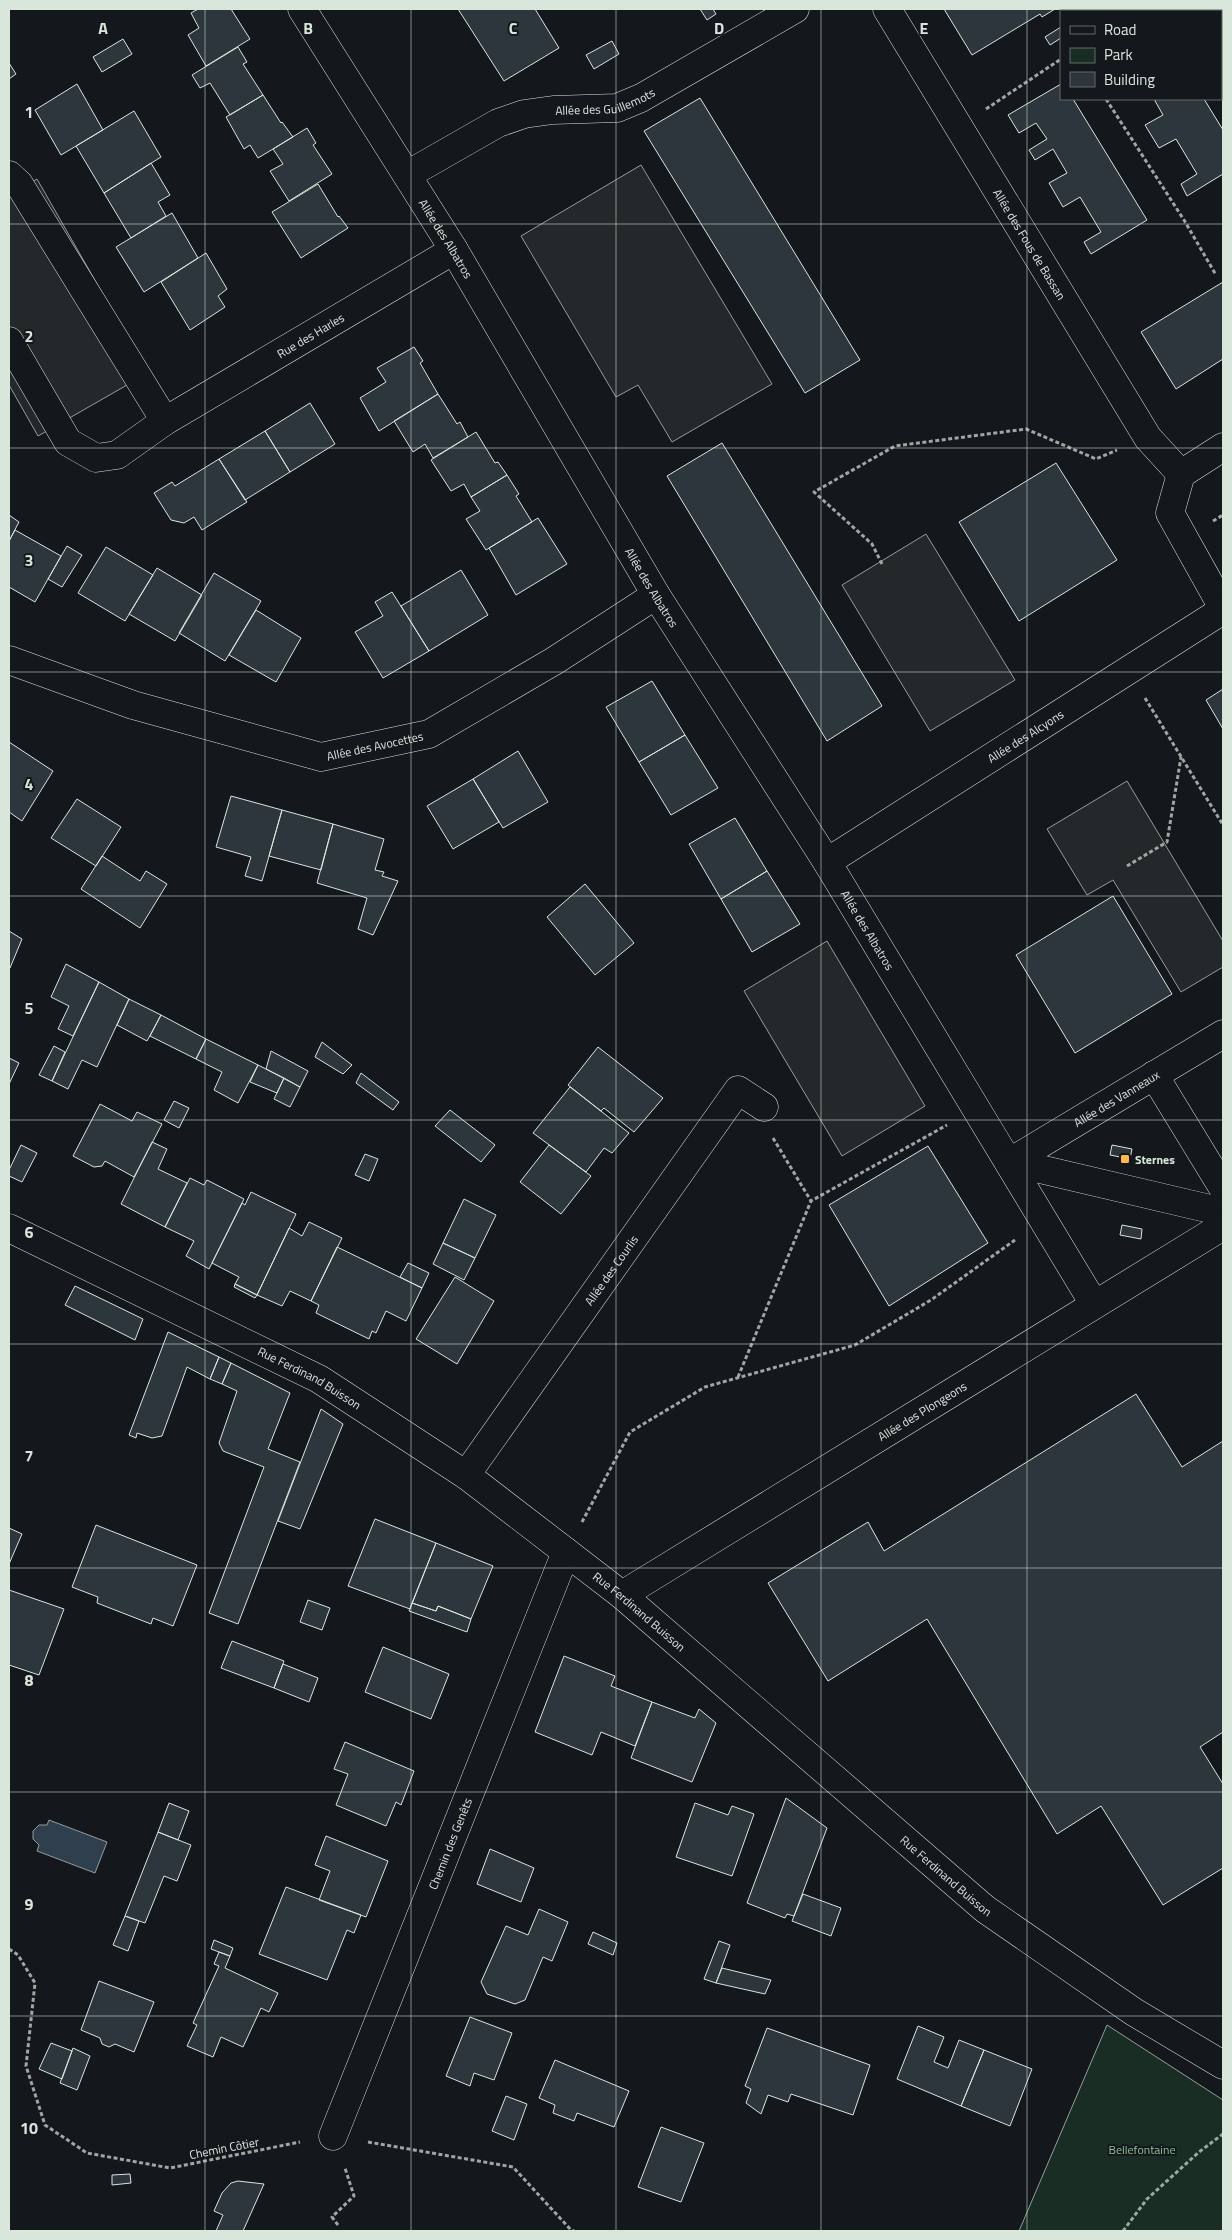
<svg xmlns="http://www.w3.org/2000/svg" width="1232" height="2240" viewBox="0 0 1232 2240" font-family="'Titillium Web',sans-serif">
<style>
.green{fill:#1a2d24;stroke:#939e99}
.parking{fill:#24282b;stroke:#939e99}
.water{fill:#2f3f4d;stroke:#939e99}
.building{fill:#2c363c;stroke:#d8e6dc}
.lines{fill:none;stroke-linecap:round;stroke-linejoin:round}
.minor-casing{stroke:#d8e6dc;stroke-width:29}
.path{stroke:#9da8a2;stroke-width:3;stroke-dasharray:4 2.5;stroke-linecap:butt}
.minor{stroke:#14181c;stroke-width:28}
.grid{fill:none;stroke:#d8e6dc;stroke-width:1;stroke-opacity:0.55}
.poi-dot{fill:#ffb74d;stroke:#14181c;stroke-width:2}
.labels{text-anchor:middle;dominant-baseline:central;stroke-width:4;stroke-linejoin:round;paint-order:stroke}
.street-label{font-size:12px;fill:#d8e6dc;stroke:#14181c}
.poi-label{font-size:12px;font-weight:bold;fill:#d8e6dc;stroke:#14181c;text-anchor:start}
.park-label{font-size:12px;fill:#8ac095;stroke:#14181c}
.grid-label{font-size:16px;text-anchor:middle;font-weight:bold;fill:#d8e6dc;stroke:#14181c;stroke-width:4;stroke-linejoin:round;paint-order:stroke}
</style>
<rect width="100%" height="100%" fill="#14181c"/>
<!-- green -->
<path class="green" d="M1107,2025L1223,2100V2231H1019Z"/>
<!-- parking -->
<path class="parking" d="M641,165L772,384L672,442L638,385L616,397L521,236Z
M37,179L148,373L38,436L9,385V195Z
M926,534L1015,680L930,731L842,585Z
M1127,781L1223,941V967L1181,992L1113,880L1087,895L1047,829Z
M827,941L925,1106L842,1156L744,991Z"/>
<!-- water -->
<path class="water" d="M49,1820L107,1842L95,1873L37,1851L39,1845L33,1839V1831L39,1825H47Z"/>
<!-- building -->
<path class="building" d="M198,9H231L250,39L206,66L188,35L199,28L191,13Z
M458,9H535L559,48L504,81Z
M700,9H713L716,14L707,20Z
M944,9H1055L1042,17L1040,14L972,55Z
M1061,27V38L1050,45L1045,37Z
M123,39L132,54L102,72L93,57Z
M612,41L619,54L594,69L586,55Z
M238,47L247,62L243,64L263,95L230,115L210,83L200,88L192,75Z
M1223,51V68L1221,64V52Z
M9,63L16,74L9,79Z
M77,84L103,130L61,155L35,110Z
M1061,84V99H1073L1147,220L1091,254L1084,242L1101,232L1080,197L1063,207L1049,183L1067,173L1053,149L1035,160L1029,150L1047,139L1036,123L1019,133L1008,115Z
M263,95L281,123L282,122L293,137L258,158L250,145L244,149L226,117Z
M700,98L860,360L805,393L644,131Z
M1154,99H1204L1223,130V174L1187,196L1181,184L1197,174L1176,139L1159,148L1145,125L1163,115Z
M134,111L161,157L104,193L76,146Z
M307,128L316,143L313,145L332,174L289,201L270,171L283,164L273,149Z
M151,163L170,195L158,202L166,216L131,238L104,193Z
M318,184L338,217L339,216L348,228L301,258L272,212Z
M172,213L198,258L144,292L116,247Z
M206,253L227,289L218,296L225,307L190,330L161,282Z
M1223,282V359L1176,389L1141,332Z
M414,347L423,361L420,363L438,394L379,431L360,398L386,382L377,368Z
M438,394L457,424L460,422L468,437L433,458L425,444L413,452L394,421Z
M310,403L335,444L290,472L265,431Z
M265,431L290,472L245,500L219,459Z
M476,432L495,463L498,462L507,475L471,497L464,484L451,491L431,460Z
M722,443L882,706L827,741L667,476Z
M219,459L247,502L202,530L194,517L184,523L171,520L154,493L172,482L175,486Z
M1056,463L1117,560L1019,621L959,522Z
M507,475L519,494L516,496L532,522L486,550L466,519L480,511L471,497Z
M9,515L19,522L9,541Z
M538,518L567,564L516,595L489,548Z
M15,530L61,556L35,602L9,587V541Z
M67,546L82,555L62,587L48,579Z
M106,547L153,575L125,621L78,593Z
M157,568L202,595L175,641L129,614Z
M461,570L488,615L429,651L401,606Z
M214,573L261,601L225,661L179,633Z
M392,592L429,651L383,678L355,632L383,616L375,602Z
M256,610L301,638L276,682L229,655Z
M652,681L685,735L639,762L606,707Z
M1223,689V729L1206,700Z
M685,735L718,788L671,815L639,762Z
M9,742L53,771L22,821L9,812Z
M518,751L548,802L503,828L473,779Z
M473,779L499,822L453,849L427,806Z
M231,796L282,810L262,881L245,876L251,857L216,847Z
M77,799L121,827L96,866L51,838Z
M282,810L333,824L321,870L269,856Z
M735,818L767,871L721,899L689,844Z
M333,824L384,839L375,870L384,872L382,876L398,881L373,935L358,929L367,898L317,883Z
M102,856L140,881L146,871L167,884L140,928L81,889Z
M767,871L800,924L752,952L721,899Z
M585,884L634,943L595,975L547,917Z
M1113,896L1172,994L1075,1053L1016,955Z
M9,931L22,939L10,968L9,967Z
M66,964L99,982L73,1036L58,1029L69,1006L51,997Z
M99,982L129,999L97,1067L82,1060L68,1089L52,1081Z
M129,999L161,1015L147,1041L117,1025Z
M161,1015L206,1039L196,1059L150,1036Z
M206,1039L258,1065L238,1103L214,1090L222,1072L196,1059Z
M322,1042L352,1065L343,1074L315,1057Z
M54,1046L65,1052L52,1081L39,1075Z
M598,1047L663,1098L634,1132L604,1108L601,1111L568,1085Z
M271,1051L308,1071L300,1087L266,1069Z
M9,1058L19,1063L9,1084Z
M258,1065L284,1078L277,1093L250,1082Z
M361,1073L399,1102L393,1110L356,1083Z
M284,1078L300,1087L290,1107L274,1099Z
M570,1087L629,1133L612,1153L604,1148L586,1172L533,1133Z
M174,1101L189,1108L179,1128L164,1120Z
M100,1104L132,1121L137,1112L162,1124L134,1177L105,1161L102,1166L94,1167L73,1156Z
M450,1110L495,1145L481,1162L435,1126Z
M152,1142L167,1149L158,1169L187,1183L165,1227L121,1204Z
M21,1145L37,1153L22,1182L9,1176V1170Z
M549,1145L591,1176L561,1214L520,1182Z
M1112,1145L1132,1149L1130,1159L1110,1155Z
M928,1146L988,1243L889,1306L829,1205Z
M365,1154L378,1159L369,1181L355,1175Z
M190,1178L204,1185L207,1180L244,1199L209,1269L186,1256L194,1241L165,1227Z
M251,1192L296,1214L257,1295L235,1284L239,1277L212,1263L242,1203L245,1205Z
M464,1199L496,1215L475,1258L443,1243Z
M309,1222L342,1238L311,1301L290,1291L282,1306L257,1295L289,1228L302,1236Z
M1122,1225L1142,1229L1141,1239L1120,1235Z
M443,1243L475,1258L464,1280L433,1264Z
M337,1247L422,1288L406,1321L386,1311L376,1333L372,1331L369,1339L316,1313L319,1305L311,1301Z
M408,1263L429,1273L422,1288L400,1277Z
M455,1277L494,1301L457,1364L416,1339Z
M235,1284L257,1295L255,1298L234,1287Z
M75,1286L143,1319L135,1340L65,1305Z
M168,1332L219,1357L210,1379L187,1367L162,1436L152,1438L137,1433L136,1438L129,1435Z
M219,1357L231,1363L222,1384L210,1379Z
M231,1363L290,1393L268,1449L300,1462L238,1624L209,1613L264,1467L223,1451L219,1443L237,1391L222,1384Z
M1136,1394L1182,1467L1223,1441V1732L1200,1747L1223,1784V1868L1163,1905L1101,1806L1057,1834L927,1619L828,1681L768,1583L868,1522L884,1551Z
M321,1409L343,1424L300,1529L278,1521Z
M375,1519L436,1543L410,1609L348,1586Z
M96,1525L197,1565L173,1626L153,1618L151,1624L97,1603L98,1597L72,1587Z
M9,1528L22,1534L9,1564Z
M436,1543L493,1566L471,1619L438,1606L436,1611L412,1603Z
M9,1590L64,1609L39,1675L9,1665Z
M308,1600L330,1608L322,1630L300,1622Z
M412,1603L436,1611L438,1606L471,1619L467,1632L409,1611Z
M232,1641L284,1661L274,1688L221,1668Z
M383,1647L449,1674L431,1719L365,1692Z
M564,1656L615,1676L611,1686L652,1702L635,1746L601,1732L592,1755L535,1732Z
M283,1664L318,1678L309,1702L274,1688Z
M652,1702L695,1718L699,1709L716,1723L692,1782L631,1758Z
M345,1742L414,1771L401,1805L396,1802L386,1826L336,1805L348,1774L334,1769Z
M786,1798L827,1828L794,1916L787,1914L785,1918L747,1903Z
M169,1803L189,1811L178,1840L158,1832Z
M695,1803L728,1815L732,1806L754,1814L732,1876L676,1857Z
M158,1832L191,1845L177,1881L164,1876L145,1923L125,1916Z
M326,1836L388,1861L366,1917L319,1900L330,1871L315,1865Z
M490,1849L534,1868L521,1902L477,1884Z
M286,1887L361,1915L354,1933L347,1930L327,1980L259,1954Z
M803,1894L841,1908L831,1936L792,1921Z
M539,1909L568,1922L552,1961L543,1957L525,2000L515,2004L487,1994L481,1982L506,1926L528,1935Z
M125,1916L139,1921L128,1951L113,1945Z
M593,1932L617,1943L613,1955L588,1944Z
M214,1940L233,1948L230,1956L211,1949Z
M719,1941L730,1945L716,1983L704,1979Z
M219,1952L230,1956L225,1968L278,1993L269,2012L261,2008L243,2047L221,2037L213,2057L187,2046L197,2025L193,2023L219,1966L214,1964Z
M722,1968L771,1980L765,1994L716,1983Z
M99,1981L154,2002L134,2052L115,2044L109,2047L102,2044L100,2038L81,2030Z
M470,2017L512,2033L494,2080L474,2073L470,2086L446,2076Z
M918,2026L944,2037L934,2062L948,2068L959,2040L984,2050L961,2106L897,2079Z
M767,2028L870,2065L853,2115L791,2094L788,2102L768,2095L761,2114L746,2103L751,2089L745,2086Z
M51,2043L72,2051L62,2079L39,2069Z
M73,2048L90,2056L77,2090L60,2083Z
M984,2050L1032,2069L1010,2126L961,2106Z
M555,2060L629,2091L614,2127L577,2113L574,2121L553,2113L555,2105L539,2098Z
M506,2096L527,2104L514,2140L492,2131Z
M661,2127L704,2143L681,2202L638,2187Z
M130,2174L131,2183L112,2185V2175Z
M238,2181L264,2184L243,2231H216L223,2215L214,2211L222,2193L231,2183Z"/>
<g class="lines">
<!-- minor casing -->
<g class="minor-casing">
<g id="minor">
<path id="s1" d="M302,9L454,250L656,595L827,862L1094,1304"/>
<path id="s2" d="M887,9L1148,438L1181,474"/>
<path d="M9,175L19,184L165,421"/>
<path id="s3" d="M407,175L498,123L524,114L553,110L617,108L641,98L795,9"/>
<path id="s4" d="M9,341L68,442L96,458L117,455L165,421L454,250"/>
<path d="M1223,447L1181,474L1170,513L1223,608"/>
<path id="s5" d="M9,660L133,705L321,757L429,734L554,661L656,595"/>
<path id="s6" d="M827,862L1223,610"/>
<path d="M1154,1075L1223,1188"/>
<path id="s7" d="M1010,1162L1223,1034"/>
<path d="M1010,1162L1223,1212"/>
<path id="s8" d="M9,1228L319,1379L466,1475L622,1595L985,1909L1134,2012L1223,2065"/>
<path id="s9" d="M466,1475L738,1090L764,1107"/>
<path id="s10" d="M622,1595L1223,1226"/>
<path id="s11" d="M333,2136L566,1552"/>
</g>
</g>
<!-- path -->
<path class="path" d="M1208,11V9
M1221,19H1223
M1221,72L1223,77
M1106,99L1184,220L1216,275
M986,109L1061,59
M1213,521L1223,515
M882,564L872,544L814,492L895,446L1026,429L1096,459L1117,450
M1145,698L1223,825
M1127,866L1167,842L1181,757
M773,1138L811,1201
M738,1377L811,1201L947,1125
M582,1522L630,1432L705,1387L855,1345L931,1300L1015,1240
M9,1949L18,1955L35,1983L26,2066L45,2125L87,2153L170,2168L300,2142
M368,2142L513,2167L571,2230L574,2231
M338,2225L332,2217L354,2196L345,2168
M1123,2231L1147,2199L1199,2152L1223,2134"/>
<!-- minor -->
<use href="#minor" class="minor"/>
</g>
<!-- grid -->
<path class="grid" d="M205,9V2231M411,9V2231M616,9V2231M821,9V2231M1027,9V2231M9,224H1223M9,448H1223M9,672H1223M9,896H1223M9,1120H1223M9,1344H1223M9,1568H1223M9,1792H1223M9,2016H1223"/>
<!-- markers -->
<rect class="poi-dot" x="1120" y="1154" width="10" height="10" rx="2.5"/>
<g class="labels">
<!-- street labels -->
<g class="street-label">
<text stroke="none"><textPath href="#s3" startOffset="215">Allée des Guillemots</textPath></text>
<text stroke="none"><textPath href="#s1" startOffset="271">Allée des Albatros</textPath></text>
<text stroke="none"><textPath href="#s2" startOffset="275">Allée des Fous de Bassan</textPath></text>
<text stroke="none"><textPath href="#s4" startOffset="398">Rue des Harles</textPath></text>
<text stroke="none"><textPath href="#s1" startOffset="676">Allée des Albatros</textPath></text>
<text stroke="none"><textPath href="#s6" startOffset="235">Allée des Alcyons</textPath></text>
<text stroke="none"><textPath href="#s5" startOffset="382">Allée des Avocettes</textPath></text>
<text stroke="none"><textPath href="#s1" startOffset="1081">Allée des Albatros</textPath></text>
<text stroke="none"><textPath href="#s7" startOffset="124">Allée des Vanneaux</textPath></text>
<text stroke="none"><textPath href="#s9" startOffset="251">Allée des Courlis</textPath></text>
<text stroke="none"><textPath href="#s8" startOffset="336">Rue Ferdinand Buisson</textPath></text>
<text stroke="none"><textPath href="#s10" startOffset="352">Allée des Plongeons</textPath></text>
<text stroke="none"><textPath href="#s8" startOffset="741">Rue Ferdinand Buisson</textPath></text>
<text stroke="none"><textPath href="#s11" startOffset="315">Chemin des Genêts</textPath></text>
<text stroke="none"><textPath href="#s8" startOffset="1146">Rue Ferdinand Buisson</textPath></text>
<text transform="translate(224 2148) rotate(-11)">Chemin Côtier</text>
</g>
<!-- poi labels -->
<g class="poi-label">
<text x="1135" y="1159">Sternes</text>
</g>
<!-- park labels -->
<g class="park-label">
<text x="1142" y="2149">Bellefontaine</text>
</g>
</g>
<g class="grid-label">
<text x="103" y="34">A</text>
<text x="308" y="34">B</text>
<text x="513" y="34">C</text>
<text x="719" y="34">D</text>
<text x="924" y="34">E</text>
<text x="29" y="118">1</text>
<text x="29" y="342">2</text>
<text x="29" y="566">3</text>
<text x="29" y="790">4</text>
<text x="29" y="1014">5</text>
<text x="29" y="1238">6</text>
<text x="29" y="1462">7</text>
<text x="29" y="1686">8</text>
<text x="29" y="1910">9</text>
<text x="29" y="2134">10</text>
</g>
<!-- border -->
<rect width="1232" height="2240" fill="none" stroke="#d8e6dc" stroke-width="20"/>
<!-- legend -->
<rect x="1060" y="10" width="162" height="90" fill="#14181c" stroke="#626a69"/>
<rect x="1070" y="26" width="25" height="8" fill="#14181c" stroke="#626a69"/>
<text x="1104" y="35" font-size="15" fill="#d8e6dc">Road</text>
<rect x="1070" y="48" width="25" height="15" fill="#1a2d24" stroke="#626a69"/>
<text x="1104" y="60" font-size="15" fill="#d8e6dc">Park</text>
<rect x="1070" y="72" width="25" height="15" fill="#2c363c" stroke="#626a69"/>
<text x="1104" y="85" font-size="15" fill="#d8e6dc">Building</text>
</svg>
